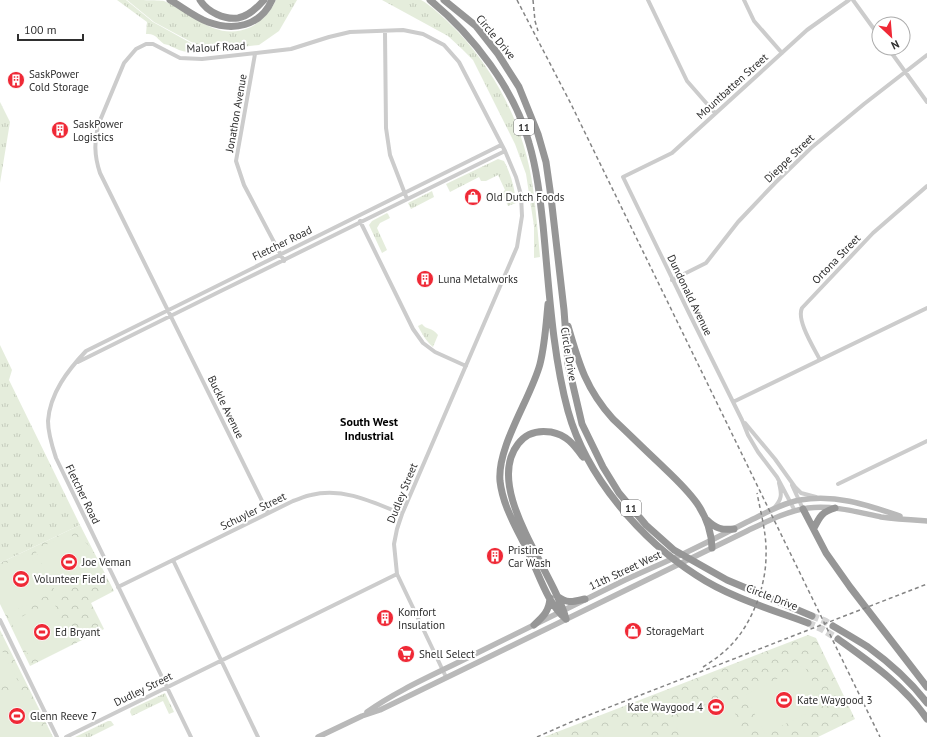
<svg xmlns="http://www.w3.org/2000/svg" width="927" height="737" viewBox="0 0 927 737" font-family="'PT Sans',sans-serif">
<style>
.grass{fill:url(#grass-tufts)}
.park{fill:url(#park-crowns)}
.pitch{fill:#e5eddc}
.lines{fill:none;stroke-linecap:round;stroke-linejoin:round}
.highway-tunnel{stroke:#d5d5d5;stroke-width:7;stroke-dasharray:7 3.5;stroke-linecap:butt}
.street{stroke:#ccc;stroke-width:4}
.secondary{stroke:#b9b9b9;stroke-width:5.5}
.highway{stroke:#969696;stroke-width:7}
.rail{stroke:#848484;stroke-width:1.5;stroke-dasharray:4 3;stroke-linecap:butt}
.labels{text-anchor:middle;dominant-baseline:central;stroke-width:4;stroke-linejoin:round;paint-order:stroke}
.shield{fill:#fff;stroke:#6d6d6d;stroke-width:1}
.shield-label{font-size:10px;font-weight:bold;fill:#2f2f2f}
.street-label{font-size:11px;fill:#2f2f2f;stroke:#fff}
.poi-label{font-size:11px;fill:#2f2f2f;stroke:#fff;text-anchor:start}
.neighbourhood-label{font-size:12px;font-weight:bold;fill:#000;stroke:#fff}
</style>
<defs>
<pattern id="grass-tufts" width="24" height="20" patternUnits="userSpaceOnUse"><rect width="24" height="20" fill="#e5eddc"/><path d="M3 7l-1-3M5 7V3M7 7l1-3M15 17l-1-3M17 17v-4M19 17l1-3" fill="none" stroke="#c5ccbd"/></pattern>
<pattern id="park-crowns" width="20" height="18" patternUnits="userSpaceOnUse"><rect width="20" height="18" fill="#e5eddc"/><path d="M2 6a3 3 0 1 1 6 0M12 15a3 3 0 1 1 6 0" fill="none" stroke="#c5ccbd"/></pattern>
</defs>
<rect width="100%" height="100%" fill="#fff"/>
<!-- grass -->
<path class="grass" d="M117,0H126L153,22L207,52C198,53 188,53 179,50C174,48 170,45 164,44C157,39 156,33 146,34L147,22Z
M127,0C135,0 158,0 164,1C194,13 216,43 251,27C262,21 271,11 276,0H297L279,31L259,45L208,51L154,22Z
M382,0C390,0 415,0 421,0C430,4 453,26 460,34C499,77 525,130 533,188C536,211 538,234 540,257L534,258V226L526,174L515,144L473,60L462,49L448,36Z
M0,102L10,122L0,183Z
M498,159L504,161C511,174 515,189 516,203L508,206L502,193L505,190L498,175L486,181H481L479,177L450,192L446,184Z
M432,191L434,197L411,209L408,203Z
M387,213L388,214L390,218L380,223L377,228L387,250L382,253L369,225L372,221Z
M422,324C426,330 432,327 438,335L433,347C426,341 422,334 418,326Z
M0,345L12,370L9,380L80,525L0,563Z
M165,693L174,712L169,714L163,701L132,716L130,712L131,709Z
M108,721H111L114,725L90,737H75Z"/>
<!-- park -->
<path class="park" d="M80,525L114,591L91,603L104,629L30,666L0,604V563Z
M0,630L53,737H0Z
M808,635L816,638L855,719L818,737H544Z"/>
<!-- pitch -->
<path class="pitch" d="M67,535C92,539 93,553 103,573L60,594L56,593L35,550Z
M29,553L49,592L48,595L7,614L0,599V566Z
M51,602L54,603L73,643C65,647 45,660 36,659C26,659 15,630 11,622Z
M0,647L18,681L0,687Z
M804,665L824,705L765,734L745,695Z
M17,688L20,689L44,736L42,737H0V696Z
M726,695L745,734L739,737H681L673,720Z
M616,729C630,729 640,729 651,737H602Z"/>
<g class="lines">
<!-- highway-tunnel -->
<path class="highway-tunnel" d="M812,616L825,621L833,626
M808,623L822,629L838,639"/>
<!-- street -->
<path class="street" d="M648,0L687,81L715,113
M744,0L754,21L782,53
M853,0L879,36
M385,32L386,128L390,155L407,199
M888,48L927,102
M255,54L236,161L244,185L284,261
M360,221L413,329L423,343L435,352L466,366
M672,280L706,263L738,222L775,183L811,148L864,104L927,55
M820,360C814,348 796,320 802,308L873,233L927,186
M78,362C220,291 363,221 505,151
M733,402L927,308
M745,423L775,459L795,487L801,493L816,497
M838,484L927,441
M792,485L803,509
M774,508C782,499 782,495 779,483
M795,511L777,477L758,452L748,435L742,420L689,313L623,177L672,153L807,30L849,0
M268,513L100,173C94,155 94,141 99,123L124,63L136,49L146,44H153L180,58L202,59L291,49L329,37L350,32L403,30L423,34L444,45L459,62L505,151L516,177L521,195L522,216L517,247L402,514L397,529L394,544L397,574L446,677
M173,560L258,737
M118,587L293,501C299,499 305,496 311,495C343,487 373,502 402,514
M0,620L57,737
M66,737L397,574
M191,737L56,458C52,446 48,433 48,421C50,393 68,370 86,351L501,145"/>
<!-- secondary -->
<path class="secondary" d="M367,712C399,689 438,673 473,655C524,630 574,605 625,580C644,571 663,563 683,554C704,544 726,533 747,522C764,514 782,503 800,500C836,494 867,505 900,516
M318,737L362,716L380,710L747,531C766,522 787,511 808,508C833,505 857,512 881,517C896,519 912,520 927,521"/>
<!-- highway -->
<path class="highway" d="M170,0C181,6 196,18 208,22C233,31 260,27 272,0
M200,0C207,12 225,20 238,18C249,16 257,8 264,0
M430,0C473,35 515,90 529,143C537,170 540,198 543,225C549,286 552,352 568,411C586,476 640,539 696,575C729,597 770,609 808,623
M444,0L476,26L498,54L519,87L538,134L546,162L551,197L564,310L568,364L582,424L603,467L619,493L646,525L674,550L727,580L812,616
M548,304C546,324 545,344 540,364C531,398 497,446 500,481C503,508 519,532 530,556C540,577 548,604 566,619
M568,326C579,364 586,389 613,419C628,433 643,448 658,462C684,487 711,509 712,548
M803,509L826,553L850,587L927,687
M707,520C716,529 722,530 734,529
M814,528C820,516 822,512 835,508
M557,596C568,604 572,602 585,599
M566,619C554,572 483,489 518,444C526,433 538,430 551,432C567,435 574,445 583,457
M534,625C544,616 549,611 550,598
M833,626C845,633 857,640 868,647C890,663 911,682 927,703
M838,639C870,662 905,686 927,719"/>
<!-- rail -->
<path class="rail" d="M517,0L571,104L880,737
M533,0L535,21L538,31
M703,667C714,660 724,653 733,643C753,621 766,585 766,556C767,535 761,514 757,493
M537,737L571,722L927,584"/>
</g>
<!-- icons -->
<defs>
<g id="building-disc" transform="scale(0.9)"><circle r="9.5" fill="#ef2936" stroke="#fff"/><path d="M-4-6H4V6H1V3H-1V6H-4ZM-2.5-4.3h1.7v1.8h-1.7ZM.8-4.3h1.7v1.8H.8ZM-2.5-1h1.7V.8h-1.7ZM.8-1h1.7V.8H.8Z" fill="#fff"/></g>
<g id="shop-disc" transform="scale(0.9)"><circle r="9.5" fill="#ef2936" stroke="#fff"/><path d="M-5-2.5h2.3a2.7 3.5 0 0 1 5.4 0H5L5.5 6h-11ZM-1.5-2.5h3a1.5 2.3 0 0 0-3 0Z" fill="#fff"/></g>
<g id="stadium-disc" transform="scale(0.9)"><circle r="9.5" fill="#ef2936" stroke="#fff"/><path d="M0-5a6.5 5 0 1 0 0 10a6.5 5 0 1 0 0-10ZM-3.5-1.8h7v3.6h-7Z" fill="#fff"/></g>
<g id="supermarket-disc" transform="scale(0.9)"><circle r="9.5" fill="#ef2936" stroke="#fff"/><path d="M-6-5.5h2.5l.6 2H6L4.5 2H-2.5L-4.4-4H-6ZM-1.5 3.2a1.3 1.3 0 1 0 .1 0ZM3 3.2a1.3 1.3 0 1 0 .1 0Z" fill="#fff"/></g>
</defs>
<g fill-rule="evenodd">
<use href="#building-disc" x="16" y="80"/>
<use href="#building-disc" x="60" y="130"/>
<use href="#shop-disc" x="473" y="197"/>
<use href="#building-disc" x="425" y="279"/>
<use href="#building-disc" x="495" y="556"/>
<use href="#stadium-disc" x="69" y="562"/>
<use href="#stadium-disc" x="21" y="579"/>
<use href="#building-disc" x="385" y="618"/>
<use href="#shop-disc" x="633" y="631"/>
<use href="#stadium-disc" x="42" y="632"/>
<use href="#supermarket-disc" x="406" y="654"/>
<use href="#stadium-disc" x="784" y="700"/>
<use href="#stadium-disc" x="716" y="707"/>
<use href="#stadium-disc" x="17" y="716"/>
</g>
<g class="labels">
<!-- shield labels -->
<g class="shield">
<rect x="514" y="119" width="20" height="16" rx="3"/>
<rect x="621" y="500" width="20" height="16" rx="3"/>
</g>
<g class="shield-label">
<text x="524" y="127">11</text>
<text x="631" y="508">11</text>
</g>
<!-- street labels -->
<g class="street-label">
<text transform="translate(496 37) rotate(50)">Circle Drive</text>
<text transform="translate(216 47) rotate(-3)">Malouf Road</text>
<text transform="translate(732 86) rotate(-42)">Mountbatten Street</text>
<text transform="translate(236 113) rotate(-80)">Jonathon Avenue</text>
<text transform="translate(789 158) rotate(-44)">Dieppe Street</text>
<text transform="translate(282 243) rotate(-26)">Fletcher Road</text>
<text transform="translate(836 259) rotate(-46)">Ortona Street</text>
<text transform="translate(690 295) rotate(64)">Dundonald Avenue</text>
<text transform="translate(569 354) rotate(81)">Circle Drive</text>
<text transform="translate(226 407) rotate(64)">Buckle Avenue</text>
<text transform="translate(402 493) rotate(-68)">Dudley Street</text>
<text transform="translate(83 494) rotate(64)">Fletcher Road</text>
<text transform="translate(253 511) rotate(-26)">Schuyler Street</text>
<text transform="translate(625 570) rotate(-25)">11th Street West</text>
<text transform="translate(772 597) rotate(21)">Circle Drive</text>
<text transform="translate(143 689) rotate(-26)">Dudley Street</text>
</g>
<!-- poi labels -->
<g class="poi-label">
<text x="29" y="74">SaskPower<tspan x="29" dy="13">Cold Storage</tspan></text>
<text x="73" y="124">SaskPower<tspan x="73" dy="13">Logistics</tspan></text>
<text x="486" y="197">Old Dutch Foods</text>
<text x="438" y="279">Luna Metalworks</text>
<text x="508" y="550">Pristine<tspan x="508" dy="13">Car Wash</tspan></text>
<text x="82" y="562">Joe Veman</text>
<text x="34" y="579">Volunteer Field</text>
<text x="398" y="612">Komfort<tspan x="398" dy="13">Insulation</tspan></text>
<text x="646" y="631">StorageMart</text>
<text x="55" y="632">Ed Bryant</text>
<text x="419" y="654">Shell Select</text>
<text x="797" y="700">Kate Waygood 3</text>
<text x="703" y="707" text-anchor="end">Kate Waygood 4</text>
<text x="30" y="716">Glenn Reeve 7</text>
</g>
<!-- neighbourhood labels -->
<g class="neighbourhood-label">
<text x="369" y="421">South West<tspan x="369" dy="14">Industrial</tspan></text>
</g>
</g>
<!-- north arrow -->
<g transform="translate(891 36) rotate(154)"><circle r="19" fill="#ffffff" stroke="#acacac"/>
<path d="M0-3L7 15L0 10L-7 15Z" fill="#ef2936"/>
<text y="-6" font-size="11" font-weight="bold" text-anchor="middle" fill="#2f2f2f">N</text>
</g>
<!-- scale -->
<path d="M18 34v6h65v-6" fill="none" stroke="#2f2f2f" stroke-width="2"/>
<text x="24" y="34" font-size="12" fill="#2f2f2f" stroke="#ffffff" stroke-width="3" paint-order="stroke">100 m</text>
</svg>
